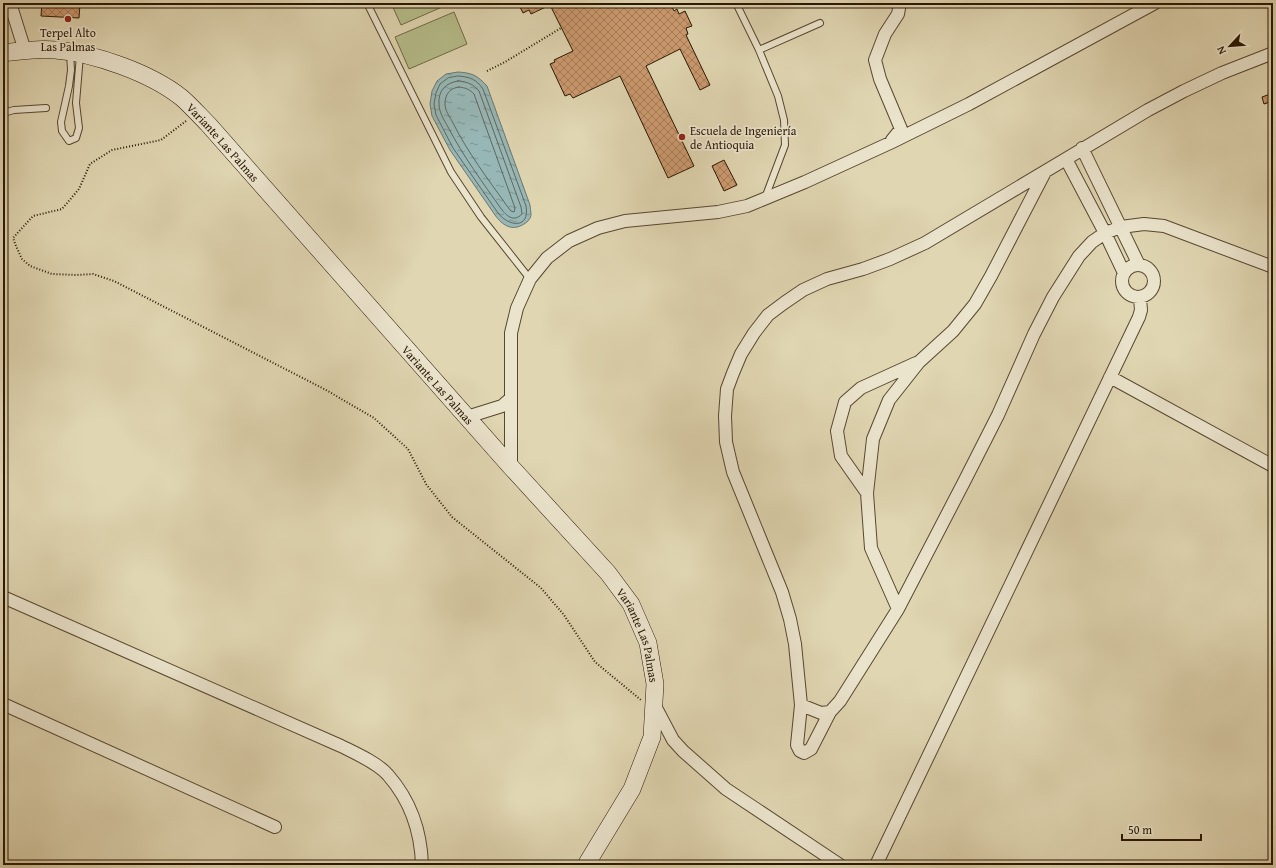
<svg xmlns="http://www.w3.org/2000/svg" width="1276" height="868" viewBox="0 0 1276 868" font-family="'Gentium Book Plus',serif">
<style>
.garden{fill:#b5bd8a;stroke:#6f6a46}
.water{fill:url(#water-ripples);stroke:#6b776e}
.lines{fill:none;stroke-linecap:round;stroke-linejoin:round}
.shore{stroke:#60675c;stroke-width:1}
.building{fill:url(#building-cross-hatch);stroke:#291703}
.service-casing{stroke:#57472f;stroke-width:8}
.minor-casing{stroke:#57472f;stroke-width:14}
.secondary-casing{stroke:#291703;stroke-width:18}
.path{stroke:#291703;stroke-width:2;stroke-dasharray:1 2;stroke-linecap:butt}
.service{stroke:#ebe4cd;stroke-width:6}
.minor{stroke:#ebe4cd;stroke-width:12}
.secondary{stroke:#ebe4cd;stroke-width:17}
.poi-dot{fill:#8f2418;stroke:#ebe4cd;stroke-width:1.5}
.labels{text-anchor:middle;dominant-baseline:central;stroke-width:3.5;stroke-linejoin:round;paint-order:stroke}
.poi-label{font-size:12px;fill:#291703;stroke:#ebe4cd}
.street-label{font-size:12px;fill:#291703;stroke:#ebe4cd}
</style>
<defs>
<pattern id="water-ripples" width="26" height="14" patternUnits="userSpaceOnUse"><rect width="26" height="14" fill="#97b7b6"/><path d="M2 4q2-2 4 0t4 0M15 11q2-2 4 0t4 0" fill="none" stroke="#7b9492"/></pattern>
<pattern id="building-cross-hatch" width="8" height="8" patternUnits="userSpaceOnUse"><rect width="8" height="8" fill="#cc9a6f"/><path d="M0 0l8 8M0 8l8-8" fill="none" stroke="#a67d59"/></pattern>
</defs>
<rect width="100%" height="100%" fill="#e0d6b2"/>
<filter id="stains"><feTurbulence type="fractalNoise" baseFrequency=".005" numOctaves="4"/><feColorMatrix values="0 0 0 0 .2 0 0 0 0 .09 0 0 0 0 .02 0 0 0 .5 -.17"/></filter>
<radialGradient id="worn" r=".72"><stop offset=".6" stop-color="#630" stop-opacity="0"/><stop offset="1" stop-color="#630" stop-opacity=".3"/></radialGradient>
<!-- garden -->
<path class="garden" d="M391,3H440L442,7L401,25Z
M454,12L467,44L409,69L395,37Z"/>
<!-- water -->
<path class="water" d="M458,72C472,73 477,75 487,86L530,205C530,208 531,211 531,214C531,218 528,222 524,224C512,232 502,225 495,215L450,150L432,116L430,104L432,91L437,81L446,74Z"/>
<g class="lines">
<!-- shore -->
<path class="shore" d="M458,76C470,77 476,79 483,89L526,206C530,229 509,227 498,213L453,148L436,115L434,104L436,93L440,84L448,78Z
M458,81C468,82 473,84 479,91L521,207L522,214C514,222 508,217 502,210C483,183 463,156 448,127C444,120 439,112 439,104C438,90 446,83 458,81Z
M459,87C466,88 469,89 474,94L515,208L514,212L511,211L507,206C488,179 468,153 453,123C450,117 445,111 445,104C445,94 450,88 459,87Z"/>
</g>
<!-- building -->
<path class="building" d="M42,3H74L80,4L79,18L41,16Z
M518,3H670L674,11L677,9L679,14L685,11L692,26L686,28L688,34L686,35L710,85L700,90L680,49L646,66L694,166L668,178L620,76L573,98L570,94L565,96L550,64L555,62L554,60L573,51L550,5L531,14L529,10L523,13Z
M1273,93V101L1264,104L1262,97Z
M724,160L737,185L724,191L712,166Z"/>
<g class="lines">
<!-- service casing -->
<g class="service-casing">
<path id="service" d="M367,3L451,172L481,217L530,279
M736,3L759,50L778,96L784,120L785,145L765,198
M759,50L820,23
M70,53L71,70L69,86L61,122L62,131L69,141L76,138L79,128L76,103L80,55
M3,113L14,110L46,108"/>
</g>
<!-- minor casing -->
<g class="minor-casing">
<path id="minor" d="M10,3L25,51
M1273,53L1222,73L1184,91L1148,110L925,243L890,259L863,269L827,279L803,290L784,303L768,315L754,333L741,354L733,373L727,389L725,416L726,442L733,472L782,592L790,619L795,644L801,705L797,745L800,751L804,753L811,749L830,712L840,701L898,609L965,480L998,415L1034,334L1053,297L1079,256L1092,242L1105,233L1121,227L1144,224L1164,226L1273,267
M892,140L901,129L880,79L875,60L885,34L898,14L900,3
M1082,148L1139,265
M1066,159L1105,233L1124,273
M1122 281a16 16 0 1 1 32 0a16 16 0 1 1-32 0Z
M1110,377L1273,466
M467,417L502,406L510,399
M511,467V333L517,308L530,279L547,258L569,241L598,228L625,221L718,212L747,206L764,199L805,182L890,143L969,104L1155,3
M867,493L841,456L837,431L845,402L861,388L916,363
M3,597L341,746C355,753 378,763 388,775C410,800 421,832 422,865
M898,609L871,548L867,493L873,439L889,400L919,362L953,331L975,304L991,276L1045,172
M3,704L275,827
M654,704L673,740L683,751L726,789L840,865
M801,705L821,713L830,712
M876,865L1139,317L1141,310L1140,298"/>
</g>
<!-- secondary casing -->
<g class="secondary-casing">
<g id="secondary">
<path id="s1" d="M3,53C20,51 38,48 55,50C94,53 151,73 182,98C191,106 200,116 208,124L511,467L608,573L631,604L648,643L655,684L652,737L632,789L586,865"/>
</g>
</g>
<!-- path -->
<path class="path" d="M487,71L505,62L561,28
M186,121L161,140L112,150L90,164L79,189L62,209L33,216L13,238L16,246L22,259L30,266L52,274L76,275L93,274L114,281L326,390L374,418L408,449L426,484L452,517L541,588L564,615L595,662L641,700"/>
<!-- service -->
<use href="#service" class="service"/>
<!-- minor -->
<use href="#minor" class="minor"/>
<!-- secondary -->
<use href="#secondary" class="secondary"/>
</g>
<!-- markers -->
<g class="poi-dot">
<circle cx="68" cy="19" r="4"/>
<circle cx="682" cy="137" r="4"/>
</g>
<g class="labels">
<!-- poi labels -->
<g class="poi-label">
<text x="68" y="32">Terpel Alto<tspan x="68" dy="14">Las Palmas</tspan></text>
<text x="690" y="130" text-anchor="start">Escuela de Ingeniería<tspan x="690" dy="14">de Antioquia</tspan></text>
</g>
<!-- street labels -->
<g class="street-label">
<text stroke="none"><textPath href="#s1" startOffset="250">Variante Las Palmas</textPath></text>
<text stroke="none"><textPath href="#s1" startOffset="574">Variante Las Palmas</textPath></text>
<text stroke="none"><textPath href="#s1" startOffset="898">Variante Las Palmas</textPath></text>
</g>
</g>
<!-- margin -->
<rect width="1276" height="868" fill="none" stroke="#e0d6b2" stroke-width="16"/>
<rect x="4" y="4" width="1268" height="860" fill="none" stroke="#291703" stroke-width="2"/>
<rect x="8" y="8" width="1260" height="852" fill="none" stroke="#291703"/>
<!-- north arrow -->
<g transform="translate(1230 46) rotate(244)" stroke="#ebe4cd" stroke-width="3" paint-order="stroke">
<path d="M0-3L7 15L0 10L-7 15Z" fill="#291703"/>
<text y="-6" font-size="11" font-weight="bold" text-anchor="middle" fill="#291703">N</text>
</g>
<!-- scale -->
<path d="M1122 834v6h79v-6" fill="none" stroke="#291703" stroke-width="2"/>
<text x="1128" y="834" font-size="12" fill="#291703" stroke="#ebe4cd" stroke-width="3" paint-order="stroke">50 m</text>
<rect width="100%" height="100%" filter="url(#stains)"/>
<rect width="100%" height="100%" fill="url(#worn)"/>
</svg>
